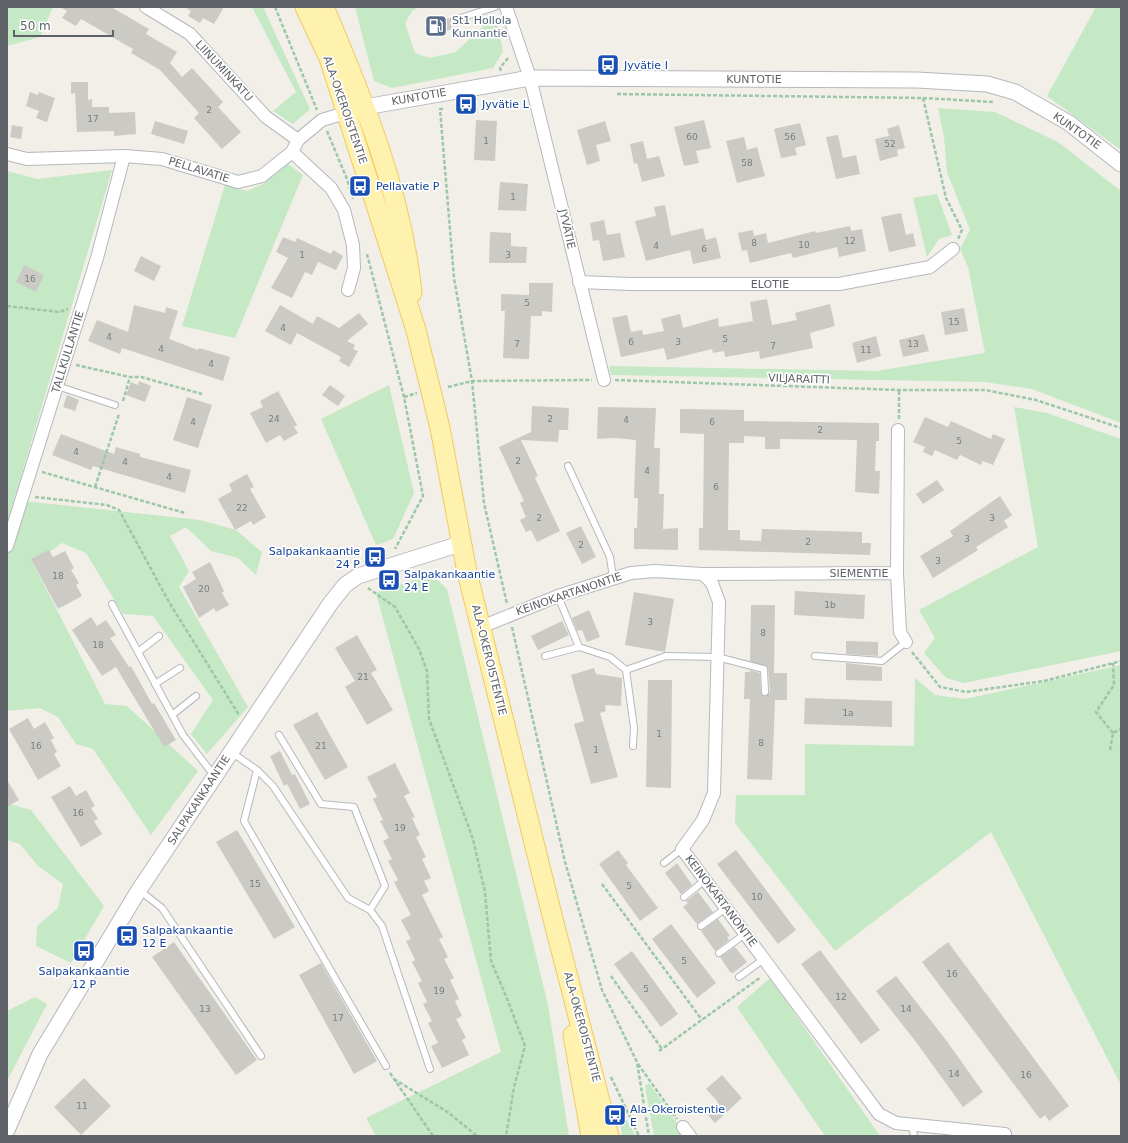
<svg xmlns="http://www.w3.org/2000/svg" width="1128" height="1143" viewBox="0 0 1128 1143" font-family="'DejaVu Sans',sans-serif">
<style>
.green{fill:#c5e8c5}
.building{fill:#cccac5}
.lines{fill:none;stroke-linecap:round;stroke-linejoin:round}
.service-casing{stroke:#b5b8bc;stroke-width:8}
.minor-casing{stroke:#b5b8bc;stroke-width:14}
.tertiary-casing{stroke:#b5b8bc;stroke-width:17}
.primary-casing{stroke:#f2c960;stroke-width:21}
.path{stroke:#9cc7a9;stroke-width:2.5;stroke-dasharray:4 2;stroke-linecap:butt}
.service{stroke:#fff;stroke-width:6}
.minor{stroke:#fff;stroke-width:12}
.tertiary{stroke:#fff;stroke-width:15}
.primary{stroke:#fff2af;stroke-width:19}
.labels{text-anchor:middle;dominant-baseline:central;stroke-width:3.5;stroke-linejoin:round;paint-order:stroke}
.number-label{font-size:9px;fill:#7a7d7f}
.service-label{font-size:11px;fill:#4e5e75;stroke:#fff;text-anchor:start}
.transit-label{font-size:11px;fill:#164399;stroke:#fff;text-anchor:start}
.street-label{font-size:11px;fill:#5f6368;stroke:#fff}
</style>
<rect width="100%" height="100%" fill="#f1efe8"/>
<!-- green -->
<path class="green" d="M7,7H53L40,37L7,46Z
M252,7H263L310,109L293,124L273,111L296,92Z
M355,7H420L412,11L405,23L415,53L430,58L456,52L488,22L498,26L503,51L493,68L392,88L374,81Z
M1096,7H1121V150L1047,96Z
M938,108L995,112L1058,142L1121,191V423L1032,389L985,382L611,375L609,366L877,371L985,353L968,267L960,249L970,230L947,172L944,137Z
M288,164L303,175L235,338L182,326L225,185L247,191L263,184Z
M112,170L14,500L200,520L236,530L262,552L256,575L238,558L211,551L186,527L170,536L189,571L179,587L248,707L207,754L191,734L213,700L153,616L123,614L86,553L62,543L33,563L105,704L127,706L198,771L151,835L93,749L76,744L58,717L40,708L7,711V171L37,179Z
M937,194L952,235L939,239L927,257L913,198Z
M389,385L414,493L393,539L376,545L321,419Z
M1014,407L1047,413L1121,439V651L964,683L946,678L924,653L935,638L919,610L1038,547Z
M431,574L447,589L548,1005L569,1136H376L366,1118L501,1052L376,593Z
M1121,665V1085L991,832L835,951L735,823L736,795H805V744L914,746L915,678L935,695L965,699Z
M7,800L9,804L31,810L104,906L71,963L36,946L37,926L58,908L63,884L38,866L20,844L7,840Z
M770,978L873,1126L880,1136H825L737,1007Z
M35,997L47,1004L7,1081V1011Z
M649,1083L686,1136H654L645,1086Z
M618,1105L635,1135L636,1136H622Z"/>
<!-- building -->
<path class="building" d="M60,7H111L149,29L146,34L177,52L170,63L182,77L192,68L223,102L218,107L241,132L222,149L194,118L199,113L160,70L131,53L133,49L81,19L76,26L62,18L67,11Z
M184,7H224L214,24L203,18L200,23L188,16L191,11Z
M449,18L452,29L430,36L426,26Z
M71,82H88V100L92,99V107H109V113L135,112L136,134L114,136V131L77,132L75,93L71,94Z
M30,92L38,95L39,92L55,98L47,122L36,118L39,111L26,106Z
M476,120L497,121L495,161L474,160Z
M704,120L711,148L696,151L699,163L684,166L674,127Z
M155,121L188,131L184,144L151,134Z
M605,121L611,141L596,145L600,161L587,165L577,130Z
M800,123L806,145L795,148L797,155L781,158L774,129Z
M12,125L23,127L21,139L10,137Z
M899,125L905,148L897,150L898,156L880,161L875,139L889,136L887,129Z
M838,135L843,158L856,155L860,174L836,179L826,137Z
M744,137L747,150L757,147L765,176L737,183L726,141Z
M643,141L647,159L659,156L665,176L642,182L637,163L634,164L630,144Z
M500,182L528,184L526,211L498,210Z
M665,205L671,236L703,228L706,240L716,237L721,258L693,264L690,250L646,261L635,221L656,216L654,207Z
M901,213L906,235L913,233L916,246L889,252L881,217Z
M604,220L607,235L620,233L625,257L603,261L599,240L593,241L590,223Z
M850,226L851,231L862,229L866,251L839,257L837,247L793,258L791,253L750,263L747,250L742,251L738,233L753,230L754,236L766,233L768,243L815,231L816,233Z
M490,232L511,233V246L527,247L526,263H489Z
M283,237L295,242L297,238L331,254L333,250L343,256L336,270L318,262L312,275L305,272L292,298L271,288L288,258L276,252Z
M141,256L161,266L154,281L134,271Z
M24,265L44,275L36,292L16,282Z
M529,283H553L552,312L542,311V316H531L529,359L503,358L505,311H501V294L529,295Z
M767,299L772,325L797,320L795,313L830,304L835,326L810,333L813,348L760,359L759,351L725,357L724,351L713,353L712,349L667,360L664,348L621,357L612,318L627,315L631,332L642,330L643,335L664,331L661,319L680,314L683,328L718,318L719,327L753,321L750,302Z
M134,305L165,313L166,307L178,311L169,339L198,350L199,348L230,357L223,381L122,348L120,354L88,341L97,320L128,332Z
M280,305L313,324L317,316L339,328L359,313L368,324L347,341L355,345L353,349L358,351L349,367L339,361L341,357L297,333L291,345L265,331Z
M964,308L968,331L945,335L941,312Z
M924,334L929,351L903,357L899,340Z
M876,336L881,356L857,363L852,343Z
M139,381L151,386L145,402L126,395L131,382L138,385Z
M330,385L345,396L338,406L322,395Z
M278,391L297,425L294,427L298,433L284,441L280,435L266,443L250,413L263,407L260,401Z
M67,395L79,400L75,411L63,407Z
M187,397L212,405L198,448L173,440Z
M532,406L569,408L568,430H559L558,442L521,440L538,476L535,478L560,531L537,542L531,530L526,532L520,520L526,517L520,503L524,501L499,447L531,432Z
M598,407L656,408L654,448H660L659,494H664L663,529L678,528V550L634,549V528H637L638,498H634L636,440L615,438L597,439Z
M680,409L744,410V421L879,423V441H876L875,471H880L879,494L855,492L857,440L780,439V449H765V437L744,436V443H729L728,530H740V540L761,541L762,529L862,532V543H871L870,555L699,550V528H703L704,434L680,433Z
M925,417L948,427L951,421L991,439L993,434L1005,439L993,465L983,461L981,465L960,455L957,460L935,450L932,456L923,452L925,447L913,442Z
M61,434L114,454L116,447L140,454V457L191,470L185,493L93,466L91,470L52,455Z
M247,474L254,487L250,489L266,517L253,525L251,521L235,530L218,499L232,491L229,484Z
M937,480L944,490L923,504L916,494Z
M1000,496L1012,515L1004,521L1008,527L976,547L978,550L933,578L920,556L953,536L950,531Z
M581,526L596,557L582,564L566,533Z
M49,550L53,557L65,551L74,568L71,570L79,583L76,585L82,596L58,609L31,559Z
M210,562L224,591L222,593L229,605L216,612L214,608L199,618L183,587L196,579L192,572Z
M795,591L865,595L864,619L794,615Z
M634,592L674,599L665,652L625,645Z
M751,605H775L774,673H787V700H775L772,780L747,779L750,699H744L745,672H750V670L760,673L761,694L766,696L770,692L768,667L750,661Z
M589,610L600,637L587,642L582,630L577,631L572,618Z
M91,617L97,626L106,620L116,635L110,638L129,667L131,666L152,704L154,703L176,740L164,747L116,667L102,676L72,630Z
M562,621L569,635L538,650L531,636Z
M357,635L377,670L371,673L393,710L367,725L345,687L355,681L335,648Z
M846,641L878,642V656L846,654Z
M846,663L882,667V681L846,680Z
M594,668L596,674L622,678L621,706L605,705L606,711L600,713L618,777L591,784L574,724L584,721L571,675Z
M648,680H672L671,788L646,787Z
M805,698L892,701V727L804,724Z
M317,712L348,767L325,780L293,725Z
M28,718L34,729L45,722L54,738L51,740L57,752L54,754L61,766L38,780L9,729Z
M280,751L292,775L295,774L310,804L300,809L287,784L284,786L270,756Z
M395,763L410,793L404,796L415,817L412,818L420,835L416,837L426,857L422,859L431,878L424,881L429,891L422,895L443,937L439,939L448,957L444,959L454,978L450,980L459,999L455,1001L462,1016L456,1019L466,1038L462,1040L469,1055L442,1068L431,1046L438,1043L428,1023L432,1021L423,1004L427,1002L418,983L422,981L412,962L415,960L406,941L411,939L401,920L411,915L394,882L398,880L388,861L392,859L383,841L389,838L380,821L383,820L373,799L377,797L367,777Z
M7,780L19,800L7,807Z
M70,786L76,796L86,790L95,806L91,808L98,819L94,821L102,834L81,847L51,797Z
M237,830L295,927L274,939L216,842Z
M618,850L628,863L626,865L658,908L640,921L599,864Z
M736,850L796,930L778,944L717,864Z
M677,863L692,885L681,894L665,873Z
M698,892L713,912L697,924L683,907L688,903L686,901Z
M718,919L730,936L727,937L729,940L715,951L701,931Z
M671,924L716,983L697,998L652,939Z
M174,942L257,1060L236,1075L152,957Z
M948,942L1069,1106L1049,1121L1045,1115L1040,1119L922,962Z
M735,947L747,962L733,973L730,972L720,957Z
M820,950L880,1030L861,1044L801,964Z
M632,951L678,1014L661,1027L614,964Z
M321,963L377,1061L354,1074L299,975Z
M896,976L946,1040L983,1092L963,1107L916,1042L876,991Z
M722,1075L742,1098L715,1123L706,1113L718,1102L706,1089Z
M84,1078L111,1106L81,1135L54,1107Z"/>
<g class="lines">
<!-- service casing -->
<g class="service-casing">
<path id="service" d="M454,20L495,7
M57,386L115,405
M568,466L610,557L613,578
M558,596L579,647L610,657L626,670L634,728L633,746
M112,604L183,735L215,777
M138,652L159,636
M545,656L579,647
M815,656L882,661L906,642
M626,670L666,656L717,657L764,669L765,692
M155,684L180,668
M172,715L196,696
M279,735L321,804L354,807L385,886L370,910
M231,752L257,770L273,786L348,898L370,910L382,926L430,1069
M257,770L244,821L386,1066
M664,863L682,849
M139,890L162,908L261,1056
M684,897L705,880
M701,926L726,908
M719,953L745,934
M739,977L764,959
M912,1124L914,1136"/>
</g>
<!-- minor casing -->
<g class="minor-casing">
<path id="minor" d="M146,7L190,34L266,117L298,140
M506,7L530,78L604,380
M292,152L331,188L344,210L353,245L354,268L348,290
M7,154L27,159L124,156L162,159L238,182L262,176L292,152L298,140L322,120L352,111
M579,282L631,284H839L930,267L953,249
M7,546L97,258L124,156
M897,573L900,632L906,642
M703,574L897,573L898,430
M481,627L558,596L631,573L655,571L703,574L712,583L719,602L714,793L703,820L682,849L879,1114L896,1123L1005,1134
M683,1127L690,1136"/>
</g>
<!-- tertiary casing -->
<g class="tertiary-casing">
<path id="tertiary" d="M365,107L530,78L917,80L987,84L1015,92L1069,123L1121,164
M7,1130L40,1054L139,890L330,604L345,585L358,576L460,544"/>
</g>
<!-- primary casing -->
<g class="primary-casing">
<path id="primary" d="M305,7L329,58L416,330L440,428L467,572L553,919L609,1136
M324,7C363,99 402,193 412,293
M573,1035L591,1136"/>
</g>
<!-- path -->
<path class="path" d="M275,7L317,110
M501,71L500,68L509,57
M617,94L923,98L993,102
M923,98L946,198L962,230L958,239
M443,109H440L454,278L472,381L484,503L507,604
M327,131L347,179L353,199
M367,254L404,397L423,496L395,549
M7,306L59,312L68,309
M76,365L130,377H141L202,394
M615,380L899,390H985L1036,400L1121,428
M448,387L472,381L592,380
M404,397L417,393
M123,401L130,377
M899,419V390
M42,472L185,513
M95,487L119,414
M35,497L107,505L119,510L169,602L239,715
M368,588L395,607L419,649L427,671L429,719L473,839L485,892L491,961L506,996L525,1046L514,1087L506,1136
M512,627L565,862L602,990L637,1062L649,1136
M912,652L940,687L966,692L1044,681L1121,661
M1113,733L1096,712L1114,685L1113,663
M1110,750L1113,733L1121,729
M602,884L702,1020
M611,976L662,1049
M659,1051L761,977
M638,1064L677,1119
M390,1073L433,1136
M611,1077L639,1136
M394,1079L449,1113L477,1136"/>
<!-- service -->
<use href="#service" class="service"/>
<!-- minor -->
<use href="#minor" class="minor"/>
<!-- tertiary -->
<use href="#tertiary" class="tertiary"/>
<!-- primary -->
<use href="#primary" class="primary"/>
</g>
<!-- icons -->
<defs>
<g id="fuel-square" transform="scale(1.15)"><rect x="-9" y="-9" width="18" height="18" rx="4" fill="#5c6f8a" stroke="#fff"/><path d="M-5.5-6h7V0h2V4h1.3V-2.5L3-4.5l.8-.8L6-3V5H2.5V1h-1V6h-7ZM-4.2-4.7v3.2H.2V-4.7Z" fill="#fff"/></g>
<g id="bus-square" transform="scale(1.15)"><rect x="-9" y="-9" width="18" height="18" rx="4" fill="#1a4fb4" stroke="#fff"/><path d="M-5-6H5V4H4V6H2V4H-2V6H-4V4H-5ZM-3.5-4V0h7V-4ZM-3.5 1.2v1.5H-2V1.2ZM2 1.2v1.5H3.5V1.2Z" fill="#fff"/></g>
</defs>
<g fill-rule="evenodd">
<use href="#fuel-square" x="436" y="26"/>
<use href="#bus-square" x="608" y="65"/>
<use href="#bus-square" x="466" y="104"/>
<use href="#bus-square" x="360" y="186"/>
<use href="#bus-square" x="375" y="557"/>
<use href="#bus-square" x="389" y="580"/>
<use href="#bus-square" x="127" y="936"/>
<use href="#bus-square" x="84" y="951"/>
<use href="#bus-square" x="615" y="1115"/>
</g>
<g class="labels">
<!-- number labels -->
<g class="number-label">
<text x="209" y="110">2</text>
<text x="93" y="119">17</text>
<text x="692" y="137">60</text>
<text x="790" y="137">56</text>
<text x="486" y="141">1</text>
<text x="890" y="144">52</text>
<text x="747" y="163">58</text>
<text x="513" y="197">1</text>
<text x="850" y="241">12</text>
<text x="754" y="243">8</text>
<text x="804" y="245">10</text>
<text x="656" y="246">4</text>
<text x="704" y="249">6</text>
<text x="302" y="255">1</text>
<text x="508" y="255">3</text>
<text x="30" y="279">16</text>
<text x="527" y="303">5</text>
<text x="954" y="322">15</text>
<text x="283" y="328">4</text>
<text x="109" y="337">4</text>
<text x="725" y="339">5</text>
<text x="631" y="342">6</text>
<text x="678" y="342">3</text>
<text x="517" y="344">7</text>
<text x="913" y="344">13</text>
<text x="773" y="346">7</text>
<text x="161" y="349">4</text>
<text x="866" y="350">11</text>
<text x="211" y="364">4</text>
<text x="274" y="419">24</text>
<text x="550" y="419">2</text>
<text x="626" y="420">4</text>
<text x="193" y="422">4</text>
<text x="712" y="422">6</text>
<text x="820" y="430">2</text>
<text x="959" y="441">5</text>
<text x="76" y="452">4</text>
<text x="518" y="461">2</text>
<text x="125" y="462">4</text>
<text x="647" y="471">4</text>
<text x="169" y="477">4</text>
<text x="716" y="487">6</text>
<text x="242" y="508">22</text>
<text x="539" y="518">2</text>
<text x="992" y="518">3</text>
<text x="967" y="539">3</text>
<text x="808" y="542">2</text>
<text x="581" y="545">2</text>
<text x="938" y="561">3</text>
<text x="58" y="576">18</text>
<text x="204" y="589">20</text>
<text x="830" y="605">1b</text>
<text x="650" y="622">3</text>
<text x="763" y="633">8</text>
<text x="98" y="645">18</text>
<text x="363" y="677">21</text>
<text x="848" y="713">1a</text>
<text x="659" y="734">1</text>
<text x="761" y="743">8</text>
<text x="36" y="746">16</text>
<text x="321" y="746">21</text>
<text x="596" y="750">1</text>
<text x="78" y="813">16</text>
<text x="400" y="828">19</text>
<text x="255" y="884">15</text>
<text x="629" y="886">5</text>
<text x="757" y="897">10</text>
<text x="684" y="961">5</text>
<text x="952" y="974">16</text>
<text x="646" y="989">5</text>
<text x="439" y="991">19</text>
<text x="841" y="997">12</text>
<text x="205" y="1009">13</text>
<text x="906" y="1009">14</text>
<text x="338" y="1018">17</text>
<text x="954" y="1074">14</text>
<text x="1026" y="1075">16</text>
<text x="82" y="1106">11</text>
</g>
<!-- service labels -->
<g class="service-label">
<text x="452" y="20">St1 Hollola<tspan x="452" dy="13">Kunnantie</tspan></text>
</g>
<!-- transit labels -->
<g class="transit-label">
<text x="624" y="65">Jyvätie I</text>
<text x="482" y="104">Jyvätie L</text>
<text x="376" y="186">Pellavatie P</text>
<text x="360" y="551" text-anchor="end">Salpakankaantie<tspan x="360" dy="13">24 P</tspan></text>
<text x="404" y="574">Salpakankaantie<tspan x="404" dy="13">24 E</tspan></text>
<text x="142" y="930">Salpakankaantie<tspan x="142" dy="13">12 E</tspan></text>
<text x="84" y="971" text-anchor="middle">Salpakankaantie<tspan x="84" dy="13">12 P</tspan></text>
<text x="630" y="1109">Ala-Okeroistentie<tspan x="630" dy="13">E</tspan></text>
</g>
<!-- street labels -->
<g class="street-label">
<text transform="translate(224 71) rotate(47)">LIINUMINKATU</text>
<text x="754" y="79">KUNTOTIE</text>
<text transform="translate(419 97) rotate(-10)">KUNTOTIE</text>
<text transform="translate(345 110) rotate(71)">ALA-OKEROISTENTIE</text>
<text transform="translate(1077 131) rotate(35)">KUNTOTIE</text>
<text transform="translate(199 170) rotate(17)">PELLAVATIE</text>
<text transform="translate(567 229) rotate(77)">JYVÄTIE</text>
<text x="770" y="284">ELOTIE</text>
<text transform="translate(68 352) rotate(-73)">TALLKULLANTIE</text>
<text transform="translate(799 379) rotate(2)">VILJARAITTI</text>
<text x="859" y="573">SIEMENTIE</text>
<text transform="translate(569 594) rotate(-19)">KEINOKARTANONTIE</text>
<text transform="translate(489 660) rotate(76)">ALA-OKEROISTENTIE</text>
<text transform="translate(199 800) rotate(-57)">SALPAKANKAANTIE</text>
<text transform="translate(721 901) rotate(53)">KEINOKARTANONTIE</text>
<text transform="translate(582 1027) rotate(75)">ALA-OKEROISTENTIE</text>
</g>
</g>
<!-- border -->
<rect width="1128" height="1143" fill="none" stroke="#5f6368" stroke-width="16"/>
<!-- scale -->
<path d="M14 30v6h99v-6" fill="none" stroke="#5f6368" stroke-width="2"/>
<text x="20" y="30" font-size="12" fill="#5f6368" stroke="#ffffff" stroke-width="3" paint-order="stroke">50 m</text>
</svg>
